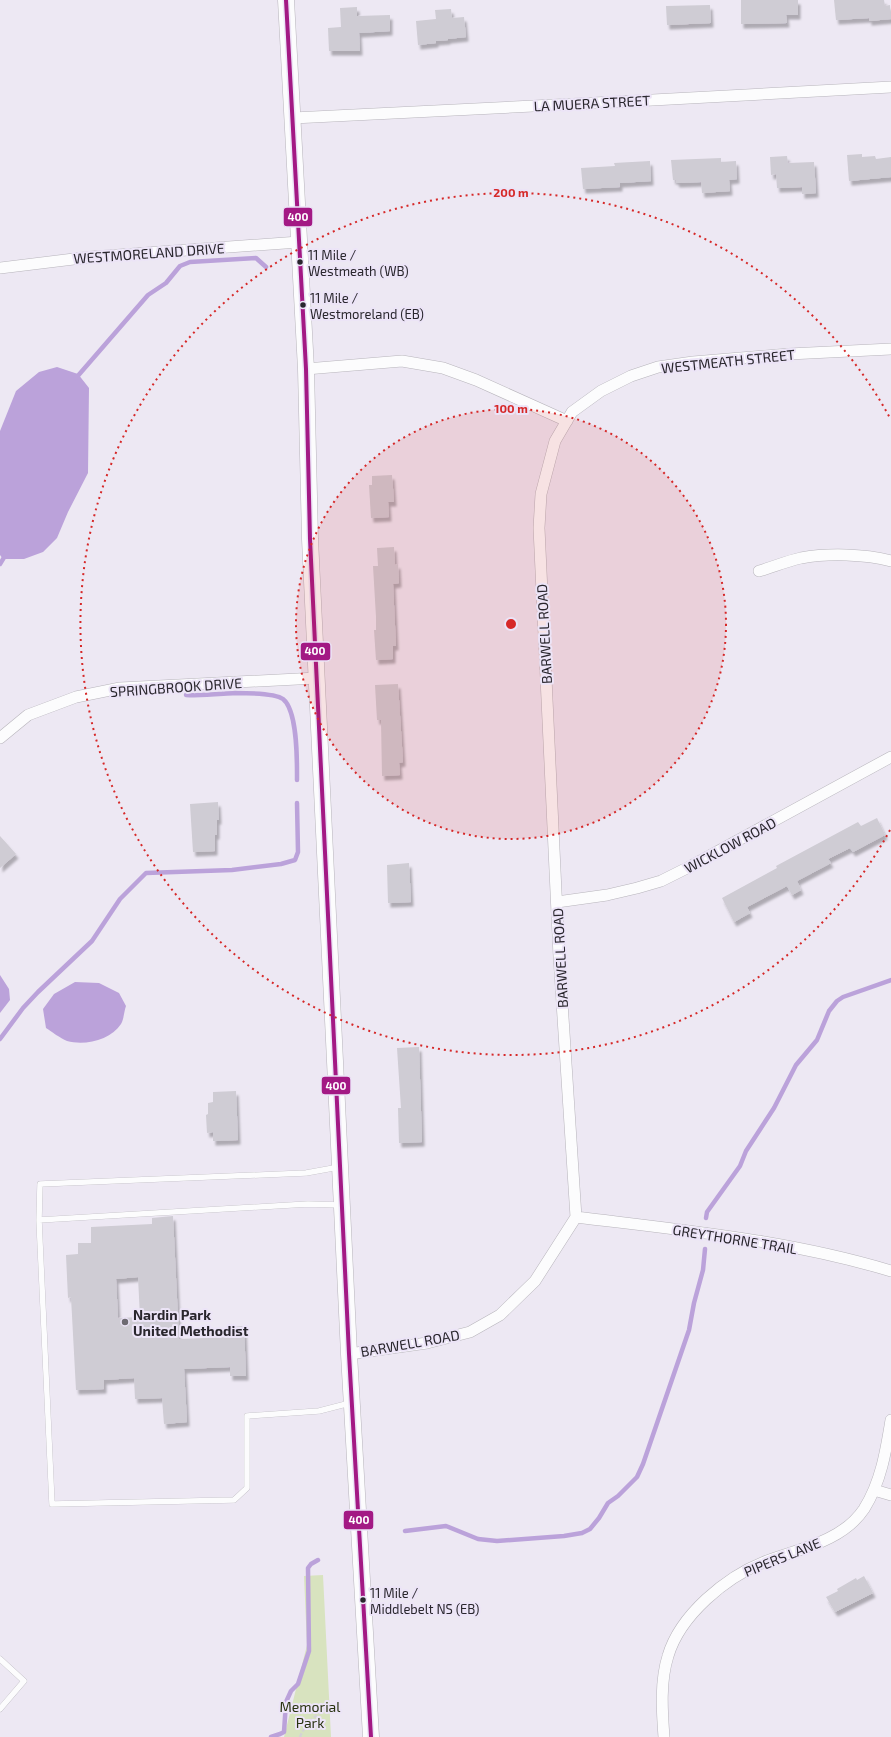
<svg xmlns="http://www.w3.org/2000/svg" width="891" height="1737" viewBox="0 0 891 1737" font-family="'Exo 2',sans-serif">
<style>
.green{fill:#d8e3bf}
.water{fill:#bba2da}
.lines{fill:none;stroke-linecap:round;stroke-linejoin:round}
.stream{stroke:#bba2da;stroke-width:4.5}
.building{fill:#cfccd4;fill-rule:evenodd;filter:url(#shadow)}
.lane-casing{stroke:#b7b4bb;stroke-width:6}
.street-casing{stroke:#b7b4bb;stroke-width:12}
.secondary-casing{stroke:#b7b4bb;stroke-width:17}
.path{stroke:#d4d3d5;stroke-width:2.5;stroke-dasharray:4 2;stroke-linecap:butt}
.lane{stroke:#fcfcfd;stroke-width:5.5}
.street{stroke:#fcfcfd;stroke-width:11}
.secondary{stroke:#fcfcfd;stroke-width:16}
.bus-1-casing{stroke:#ece4f7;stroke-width:7}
.bus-1{stroke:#a31984;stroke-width:4}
.ring{fill:none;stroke:#d62828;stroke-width:2;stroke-dasharray:2 4}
.bus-dot{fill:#29262d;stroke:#ece4f7;stroke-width:1.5}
.poi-dot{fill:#6e6a72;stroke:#ece4f7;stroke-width:1.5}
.labels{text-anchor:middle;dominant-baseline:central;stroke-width:4;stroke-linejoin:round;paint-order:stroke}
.bus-label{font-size:13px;fill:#29262d;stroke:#ece4f7;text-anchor:start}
.street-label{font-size:14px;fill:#29262d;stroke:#ece4f7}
.poi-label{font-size:14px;font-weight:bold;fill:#29262d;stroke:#ece4f7;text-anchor:start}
.park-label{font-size:14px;fill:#28320f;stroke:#ece4f7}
.centre{fill:#d62828;stroke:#ece4f7;stroke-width:2}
.ring-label{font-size:12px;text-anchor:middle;font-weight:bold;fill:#d62828;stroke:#ece4f7;stroke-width:4;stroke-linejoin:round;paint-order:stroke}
.line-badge{stroke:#ece4f7;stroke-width:1.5}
.badge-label{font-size:11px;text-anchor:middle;font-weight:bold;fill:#fff}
</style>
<defs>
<filter id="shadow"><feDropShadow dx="2.5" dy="4.5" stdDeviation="1" flood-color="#0004"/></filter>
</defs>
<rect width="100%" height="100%" fill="#ede8f3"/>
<!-- green -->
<path class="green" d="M323,1575L331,1737H284L307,1645L304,1576Z"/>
<!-- water -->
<path class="water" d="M57,367L78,374L89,388L88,473L68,512L57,538L43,552L24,559H3L0,555V431L16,391L39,372Z
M0,975L9,989L10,1000L0,1013Z
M75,982L99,983L119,993L126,1006C124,1011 124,1019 121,1024C111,1040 85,1046 67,1041C60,1038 52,1032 46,1028L43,1009L54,994Z"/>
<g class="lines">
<!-- stream -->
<path class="stream" d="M76,378L148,295L166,283L180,266L190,262L256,258L266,267
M0,564L6,554
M186,695C202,696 219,694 235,693C246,693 275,693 283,699C298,711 297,762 297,780
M0,1039L23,1008L38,992L92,941L120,899L146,873L232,870L281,864L295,860L298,852L297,803
M706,1218L707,1212L740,1166L746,1151L774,1108L796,1065L817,1040L829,1011L837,1001L843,997L891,980
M405,1531L446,1526L478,1539L497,1541L564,1536L582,1533L590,1529L599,1518L608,1503L618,1496L637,1477L643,1464L689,1330L694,1303L703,1270L705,1249
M271,1737L280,1734L284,1732L286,1702L291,1691L298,1684L309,1651L308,1568L311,1564L318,1560"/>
</g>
<!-- building -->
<path class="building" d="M741,0H798V15H786L787,23L741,24Z
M834,0H884L885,6L890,5L891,19L869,21V18L836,20Z
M710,5L711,23L667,25L666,6Z
M357,7V16L390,15V31L359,33L360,51H329L328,28L341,27L340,8Z
M451,9L452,18L464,17L466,37L448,39V40L436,41V43L418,45L416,21L436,19L435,10Z
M862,154V157L875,156L876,159L891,157V177L849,181L847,155Z
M787,156L788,163L814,162L816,193L802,194V187L777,188L776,174L771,175L770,157Z
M721,158V162L736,161L737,179L729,180L730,191L702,193L701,182L677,183L676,180H673L671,160Z
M650,161L651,181L620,183V187L583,189L581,168L615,166L614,163Z
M392,475L394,502H388L389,517L371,518L369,485H372V476Z
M394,547L395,565L398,564L399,583L393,584L396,646H393V659L376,660L374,630H376V617L373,566H378L377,548Z
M398,684L403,762L399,763L400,775L382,776L381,720H377L375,685Z
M218,802L219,820H217V835H215V851L193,852L190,804Z
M877,818L885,835L853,852L850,848L828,859L831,863L797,881L801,890L792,895L787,886L747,907L750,913L734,922L722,898L777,868L776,866L858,822L861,826Z
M0,836L16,854L0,868Z
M409,863L411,902L388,903L387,865Z
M419,1047L422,1142L399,1143L398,1108H401L397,1048Z
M236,1091L238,1140L213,1141V1132L207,1133L206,1115L208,1114V1103L213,1102V1092Z
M173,1216L179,1339L229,1337L228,1327L244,1326L246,1376H230V1367L184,1369L187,1422L164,1424L162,1398L135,1399L134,1378L104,1380V1389L76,1390L71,1297L68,1298L66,1255L78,1254V1243H91V1227L152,1224V1218ZM138,1277L140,1317L118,1318L116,1279Z
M864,1576L873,1593L835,1612L826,1597L838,1591L837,1589L856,1578L857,1580Z"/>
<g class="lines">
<!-- lane casing -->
<g class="lane-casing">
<path id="lane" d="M339,1167L306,1173L40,1184L39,1220L52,1504L234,1500L247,1488V1416L319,1411L350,1403
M39,1220L308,1204L340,1205
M0,1659L24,1681L0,1709"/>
</g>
<!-- street casing -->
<g class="street-casing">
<path id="street" d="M293,118L634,101L891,87
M0,268L90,257L299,242
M306,369L402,361L443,368L476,380L567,421
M759,571C773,567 787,561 801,558C828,553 865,554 891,561
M0,738L28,715L76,697L120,688L317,678
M557,902L607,895L637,888L661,881L689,867L891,757
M576,1217C681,1230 789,1240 891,1271
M349,1354L427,1343L470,1332L500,1315L535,1281L576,1217L559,956L539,528L541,494L555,441L572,412L601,391L631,376L658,367L693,362L789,354L891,349
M874,1490L891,1495
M664,1737C662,1711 660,1681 668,1656C680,1615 726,1577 764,1562C798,1549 842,1542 864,1509C881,1482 886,1451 891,1420"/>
</g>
<!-- secondary casing -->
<g class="secondary-casing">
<path id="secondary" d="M286,0L306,369L310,539L349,1354L371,1737"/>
</g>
<!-- path -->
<path class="path" d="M300,1737C305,1724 315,1715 327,1709"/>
<!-- lane -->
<use href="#lane" class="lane"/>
<!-- street -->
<use href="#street" class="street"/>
<!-- secondary -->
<use href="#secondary" class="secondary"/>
<!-- bus-1 casing -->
<g class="bus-1-casing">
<path id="bus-1" d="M286,0L306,369L310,539L349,1354L371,1737"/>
</g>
<!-- bus-1 -->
<use href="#bus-1" class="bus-1"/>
</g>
<!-- distance rings -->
<circle cx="511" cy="624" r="215" fill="#d62828" fill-opacity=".12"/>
<g class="ring">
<circle cx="511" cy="624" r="215"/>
<path d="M890 830A431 431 0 1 1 890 418"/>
</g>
<!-- markers -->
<g class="bus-dot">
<circle cx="300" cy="262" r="3.5"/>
<circle cx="303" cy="305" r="3.5"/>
<circle cx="363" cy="1600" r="3.5"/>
</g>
<circle class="poi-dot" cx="125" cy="1322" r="4"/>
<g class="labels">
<!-- bus labels -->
<g class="bus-label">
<text x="308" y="255">11 Mile /<tspan x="308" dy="16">Westmeath (WB)</tspan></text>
<text x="310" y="298">11 Mile /<tspan x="310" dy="16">Westmoreland (EB)</tspan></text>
<text x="370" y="1593">11 Mile /<tspan x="370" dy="16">Middlebelt NS (EB)</tspan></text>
</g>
<!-- street labels -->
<g class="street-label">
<text transform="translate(592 103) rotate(-3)">LA MUERA STREET</text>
<text transform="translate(149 253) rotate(-4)">WESTMORELAND DRIVE</text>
<text transform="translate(728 361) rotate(-6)">WESTMEATH STREET</text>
<text transform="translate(544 634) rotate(-93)">BARWELL ROAD</text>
<text transform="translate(176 687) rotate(-4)">SPRINGBROOK DRIVE</text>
<text transform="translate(730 845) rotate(-28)">WICKLOW ROAD</text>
<text transform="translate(560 958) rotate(-93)">BARWELL ROAD</text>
<text transform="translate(735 1239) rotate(9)">GREYTHORNE TRAIL</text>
<text transform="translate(410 1343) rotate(-10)">BARWELL ROAD</text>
<text transform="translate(782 1557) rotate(-22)">PIPERS LANE</text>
</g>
<!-- poi labels -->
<g class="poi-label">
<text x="133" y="1314">Nardin Park<tspan x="133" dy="16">United Methodist</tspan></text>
</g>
<!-- park labels -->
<g class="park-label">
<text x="310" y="1706">Memorial<tspan x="310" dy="16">Park</tspan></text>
</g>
</g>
<circle cx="511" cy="624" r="6" class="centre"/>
<g class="ring-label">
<text x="511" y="197">200 m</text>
<text x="511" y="413">100 m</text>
</g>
<g class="line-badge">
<rect x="283" y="207" width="30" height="20" rx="4" fill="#a31984"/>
<rect x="300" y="642" width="31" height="19" rx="4" fill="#a31984"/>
<rect x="321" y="1076" width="30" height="19" rx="4" fill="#a31984"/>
<rect x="343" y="1510" width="31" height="20" rx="4" fill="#a31984"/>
</g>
<g class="badge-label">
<text x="298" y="221">400</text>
<text x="315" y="655">400</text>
<text x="336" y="1090">400</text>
<text x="359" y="1524">400</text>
</g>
</svg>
